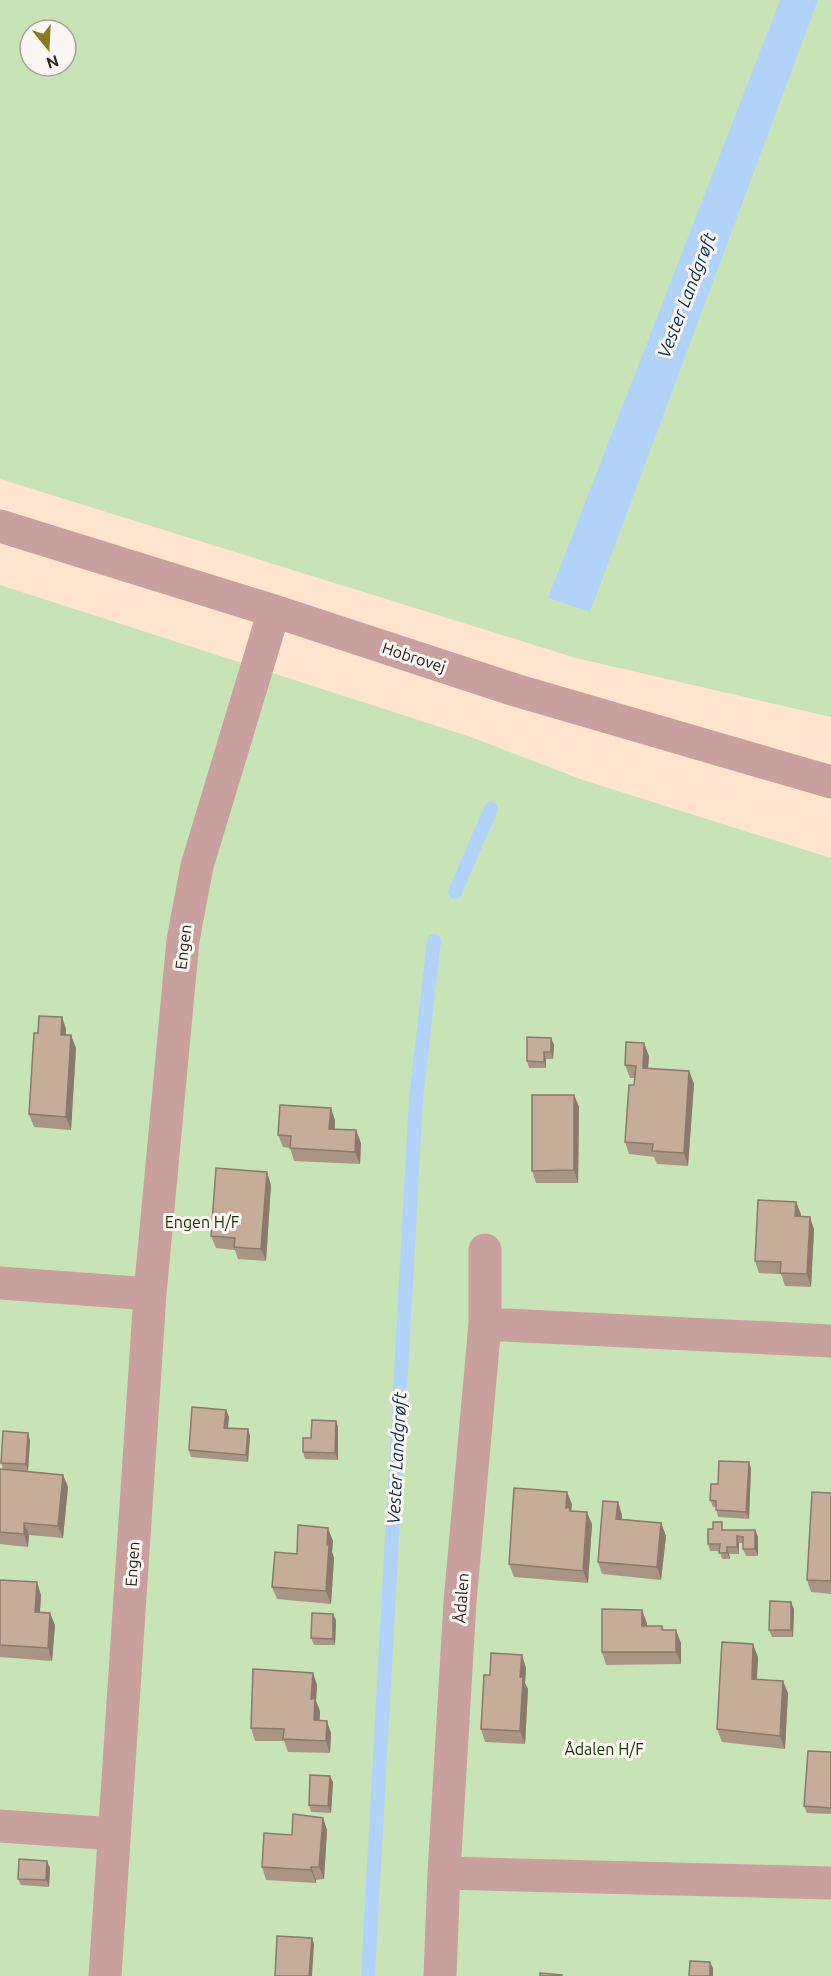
<svg xmlns="http://www.w3.org/2000/svg" width="831" height="1976" viewBox="0 0 831 1976" font-family="Ubuntu,sans-serif">
<style>
.green{fill:#c8e4b7;fill-rule:evenodd}
.water{fill:#b1d3f9}
.lines{fill:none;stroke-linecap:round;stroke-linejoin:round}
.stream{stroke:#b1d3f9;stroke-width:14}
.minor{stroke:#c8a09e;stroke-width:33}
.wall{fill:#aa9584}
.shaded-wall{fill:#8b796b}
.building{fill:#c6ad99;stroke:#8b796b;stroke-width:1.5}
.labels{text-anchor:middle;dominant-baseline:central;stroke-width:6;stroke-linejoin:round;paint-order:stroke}
.street-label{font-size:16px;fill:#2c221b;stroke:#fbf6f2}
.park-label{font-size:16px;fill:#183200;stroke:#fbf6f2}
.water-label{font-size:18px;font-style:italic;fill:#083158;stroke:#fbf6f2}
</style>
<rect width="100%" height="100%" fill="#ffe4cf"/>
<!-- green -->
<path class="green" d="M0,0H831V717L576,658L0,479ZM30,30H66V66H30Z
M0,585L471,737L583,780L831,858V1976H0Z"/>
<!-- water -->
<path class="water" d="M780,0H818L590,612L548,598Z"/>
<g class="lines">
<!-- stream -->
<path class="stream" d="M455,892L491,809
M368,1976L416,1099L434,941"/>
<!-- minor -->
<path class="minor" d="M0,526L274,611L515,690L831,782
M0,1283L150,1294L105,1976
M150,1294L183,940L197,866L274,611
M485,1324L831,1341
M0,1826L114,1834
M444,1873L831,1883
M440,1976L444,1873L460,1602L485,1324V1250"/>
</g>
<!-- wall -->
<path class="wall" d="M62,1017L66,1029V1035L76,1048L71,1130L34,1127L29,1114L38,1033Z
M551,1038L554,1045L553,1059H546V1068H529L527,1061Z
M649,1056L648,1069L689,1071L694,1084L688,1166L657,1164L654,1157L629,1154L625,1142L635,1078H630L625,1065Z
M574,1095L579,1107L578,1183H536L532,1171Z
M335,1120V1129L361,1143L360,1164L294,1161L290,1148L283,1147L278,1135Z
M271,1185L266,1261L238,1259L235,1250L216,1248L211,1236Z
M796,1202L801,1216L810,1217L814,1230L811,1287L785,1286L781,1274L759,1273L755,1261Z
M226,1410L229,1417L228,1428L250,1436L248,1462L191,1457L189,1450Z
M336,1421L338,1427V1460L305,1459L303,1452L311,1438Z
M30,1440L28,1471L63,1475L68,1487L63,1538L29,1535L28,1547L0,1544V1469H3L1,1463Z
M749,1462L751,1469L749,1519L718,1517L716,1507H713L710,1500L718,1484Z
M831,1493V1594L811,1592L807,1580Z
M618,1502L622,1515V1519L661,1523L666,1536L661,1580L602,1574L598,1562Z
M572,1504L571,1511L592,1524L588,1583L514,1577L509,1564Z
M725,1529V1530H755L758,1537V1556H746L743,1549V1543H739V1554H729L730,1559H722L720,1551H710L708,1544Z
M333,1541L332,1552L334,1558L331,1604L277,1599L272,1587L297,1554Z
M0,1580L41,1595L40,1612L55,1625L52,1661L0,1657Z
M794,1609L793,1637H772L769,1630Z
M336,1620L335,1645H314L311,1638Z
M647,1623V1626H662L664,1630L681,1643V1664L606,1665L602,1652Z
M758,1657L757,1679L788,1693L785,1749L722,1742L717,1729Z
M526,1668L525,1683L528,1689L525,1744L485,1742L481,1729L490,1675Z
M313,1673L317,1685L316,1701L320,1711L319,1720L331,1733L330,1753L288,1752L284,1741H255L251,1728Z
M831,1752V1814L807,1813L804,1806Z
M333,1782L331,1813L311,1812L309,1805Z
M323,1818L327,1830L324,1879L316,1880V1883L266,1880L262,1867L292,1835Z
M50,1868L49,1887L21,1885L18,1879Z"/>
<!-- shaded-wall -->
<path class="shaded-wall" d="M62,1017L66,1029L65,1047L61,1035Z
M71,1035L76,1048L71,1130L66,1117Z
M551,1038L554,1045L553,1059L551,1052Z
M644,1043L649,1056L647,1081L643,1068Z
M544,1052L546,1059V1068L544,1062Z
M689,1071L694,1084L688,1166L684,1153Z
M574,1095L579,1107L578,1183L574,1170Z
M331,1108L335,1120L334,1142L329,1129Z
M356,1130L361,1143L360,1164L355,1152Z
M267,1172L271,1185L266,1261L261,1249Z
M796,1202L801,1214L800,1229L795,1216Z
M810,1217L814,1230L811,1287L807,1274Z
M226,1410L229,1417L227,1435L224,1428Z
M336,1421L338,1427V1460L335,1453Z
M248,1429L250,1436L248,1462L246,1455Z
M28,1433L30,1440L28,1471L26,1464Z
M749,1462L751,1469L749,1519L746,1512Z
M63,1475L68,1487L63,1538L58,1526Z
M567,1492L572,1504L571,1512L566,1508Z
M618,1502L622,1515L621,1531L616,1519Z
M587,1512L592,1524L588,1583L583,1571Z
M24,1523L29,1535L28,1547L24,1534Z
M661,1523L666,1536L661,1580L657,1567Z
M328,1528L333,1541L332,1552L334,1558L331,1604L326,1591Z
M755,1530L758,1537V1556L755,1549Z
M737,1536L739,1543V1554L737,1547Z
M727,1547L729,1554L730,1559L727,1553Z
M37,1582L41,1595L39,1624L35,1612Z
M791,1602L794,1609L793,1637L791,1630Z
M642,1610L647,1623V1638L642,1626Z
M50,1613L55,1625L52,1661L48,1648Z
M333,1614L336,1620L335,1645L333,1639Z
M676,1630L681,1643V1664L676,1652Z
M753,1644L758,1657L756,1691L752,1679Z
M522,1655L526,1668L525,1683L528,1689L525,1744L520,1731V1677Z
M313,1673L317,1685L316,1701L320,1711L319,1733L314,1720L311,1699Z
M783,1681L788,1693L785,1749L780,1736Z
M327,1721L331,1733L330,1753L326,1741Z
M330,1776L333,1782L331,1813L328,1806Z
M323,1818L327,1830L324,1879L319,1867Z
M47,1861L50,1868L49,1887L46,1880Z
M311,1867L316,1880V1883L311,1870Z
M312,1938L314,1944L312,1976H309Z
M710,1962L713,1968V1976H710Z"/>
<!-- building -->
<path class="building" d="M39,1016L62,1017L61,1035H71L66,1117L29,1114L34,1033H38Z
M527,1037L551,1038V1052H544V1062L527,1061Z
M626,1042L644,1043L643,1068L689,1071L684,1153L652,1151L653,1144L625,1142L629,1085H634L636,1066L625,1065Z
M532,1095H574V1170L532,1171Z
M280,1105L331,1108L329,1129L356,1130L355,1152L290,1148L291,1136L278,1135Z
M216,1168L267,1172L261,1249L234,1247L235,1238L211,1236Z
M758,1200L796,1202L795,1216L810,1217L807,1274L780,1273L781,1262L755,1261Z
M192,1407L226,1410L224,1428L248,1429L246,1455L189,1450Z
M312,1420L336,1421L335,1453L303,1452V1438H311Z
M3,1431L28,1433L26,1464L1,1463Z
M719,1461L749,1462L746,1512L716,1510V1501L710,1500L711,1484H718Z
M0,1469L63,1475L58,1526L24,1523V1534L0,1532Z
M514,1488L567,1492L566,1508L569,1507L570,1511L587,1512L583,1571L509,1564Z
M812,1492L831,1493V1581L807,1580Z
M603,1501L618,1502L616,1519L661,1523L657,1567L598,1562Z
M713,1522H722V1530H755V1549H743V1537L737,1536V1547H727V1553H719L720,1544H708V1529H713Z
M298,1525L328,1528L327,1545H329L326,1591L272,1587L275,1552L297,1554Z
M0,1580L37,1582L35,1612L50,1613L48,1648L0,1645Z
M770,1601L791,1602V1630H769Z
M602,1609L642,1610V1626H662V1630H676V1652H602Z
M312,1613L333,1614V1639L311,1638Z
M722,1642L753,1644L752,1679L783,1681L780,1736L717,1729Z
M491,1653L522,1655L520,1677H523L520,1731L481,1729L484,1675H490Z
M253,1669L313,1673L311,1699L315,1698L314,1720L327,1721L326,1741L283,1739L284,1729L251,1728Z
M808,1751L831,1752V1808L804,1806Z
M310,1775L330,1776L328,1806L309,1805Z
M293,1814L323,1818L319,1867H311V1870L262,1867L264,1833L292,1835Z
M19,1859L47,1861L46,1880L18,1879Z
M277,1936L312,1938L309,1976H275Z
M690,1961L710,1962V1976H689Z
M540,1973L562,1975V1976H540Z"/>
<g class="labels">
<!-- street labels -->
<g class="street-label">
<text transform="translate(414 657) rotate(18)">Hobrovej</text>
<text transform="translate(183 947) rotate(-83)">Engen</text>
<text transform="translate(132 1564) rotate(-86)">Engen</text>
<text transform="translate(461 1598) rotate(-86)">Ådalen</text>
</g>
<!-- park labels -->
<g class="park-label">
<text x="202" y="1222">Engen H/F</text>
<text x="604" y="1749">Ådalen H/F</text>
</g>
<!-- water labels -->
<g class="water-label">
<text transform="translate(686 295) rotate(-69)">Vester Landgrøft</text>
<text transform="translate(396 1458) rotate(-87)">Vester Landgrøft</text>
</g>
</g>
<!-- north arrow -->
<g transform="translate(48 48) rotate(162)"><circle r="28" fill="#fbf6f2" stroke="#a8a19c" stroke-width="1.5"/>
<path d="M0-4.5L10 22L0 15L-10 22Z" fill="#8a7a1f"/>
<text y="-9" font-size="16" font-weight="bold" text-anchor="middle" fill="#2c221b">N</text>
</g>
</svg>
